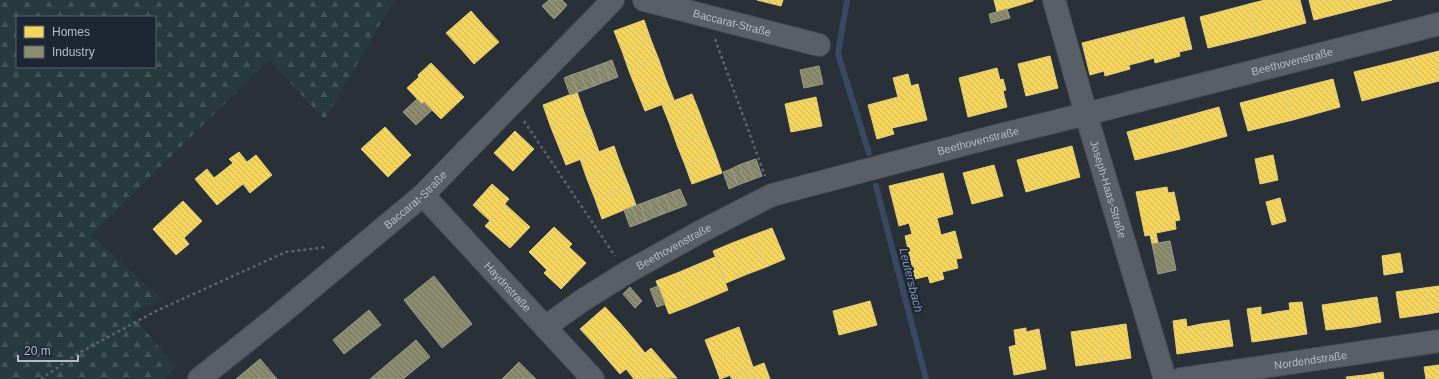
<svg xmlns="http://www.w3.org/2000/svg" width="1439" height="379" viewBox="0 0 1439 379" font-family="Helvetica,sans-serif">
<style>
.forest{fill:url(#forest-firs);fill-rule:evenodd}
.homes{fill:url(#homes-back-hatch);stroke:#e2ce7d}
.industry{fill:url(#industry-back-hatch);stroke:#989a89}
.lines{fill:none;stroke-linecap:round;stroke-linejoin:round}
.stream{stroke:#384963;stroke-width:6}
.minor-casing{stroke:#484c53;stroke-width:24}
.path{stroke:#5d636a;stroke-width:2.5;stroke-dasharray:3 3;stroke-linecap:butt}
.minor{stroke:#5a5e66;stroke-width:22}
.labels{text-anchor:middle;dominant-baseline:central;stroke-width:4;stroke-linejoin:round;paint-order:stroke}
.street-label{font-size:11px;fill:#b4bcc9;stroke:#1d2633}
.water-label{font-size:12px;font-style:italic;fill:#7c92b1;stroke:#1d2633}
</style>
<defs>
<pattern id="forest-firs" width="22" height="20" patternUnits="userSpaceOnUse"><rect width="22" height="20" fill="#273a3e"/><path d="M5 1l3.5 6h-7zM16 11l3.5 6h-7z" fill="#445559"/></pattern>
<pattern id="homes-back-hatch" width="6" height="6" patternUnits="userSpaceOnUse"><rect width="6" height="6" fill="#f6d55c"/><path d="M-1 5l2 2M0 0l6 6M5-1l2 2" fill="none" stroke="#d0b656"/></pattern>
<pattern id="industry-back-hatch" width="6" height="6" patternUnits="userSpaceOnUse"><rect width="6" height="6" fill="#8c8c6e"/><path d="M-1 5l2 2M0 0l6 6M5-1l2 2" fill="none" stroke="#72735f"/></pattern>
</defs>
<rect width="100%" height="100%" fill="#2a3038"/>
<!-- forest -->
<path class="forest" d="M0,0H394L325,120L269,60L91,235L162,299L131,314L176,367L163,379H0ZM17,17H155V67H17Z"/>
<!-- homes -->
<path class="homes" d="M757,0H783L781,6Z
M994,0H1033V1L997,12Z
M1265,0H1300L1306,23L1257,36L1249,4Z
M1309,0H1363L1365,7L1314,20Z
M1363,0H1392L1365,7Z
M1249,4L1257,36L1208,48L1200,17Z
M471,11L485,27L461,49L446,33Z
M1184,17L1192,49L1179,52L1180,56L1155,63L1154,58L1141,62L1133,30Z
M644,20L651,40L622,51L614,31Z
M485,27L499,42L474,64L461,49Z
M1133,30L1141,62L1129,65L1130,69L1105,76L1104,71L1090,75L1082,43Z
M651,40L659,60L629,71L622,51Z
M1439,51V81L1419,86L1411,58Z
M1050,56L1058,88L1026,96L1018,64Z
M1411,58L1419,86L1362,101L1354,72Z
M659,60L666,80L637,91L629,71Z
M431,63L464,97L441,119L424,102L422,104L407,88L419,77L418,75Z
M997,68L1000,80L1003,79L1006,90L1003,91L1007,107L968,117L959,78Z
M908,74L911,86L918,84L927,120L892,128L894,134L877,139L868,105L898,97L893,78Z
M1333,79L1340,107L1293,120L1286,91Z
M666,80L674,100L645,111L637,91Z
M1286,91L1293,120L1248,131L1240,103Z
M577,92L584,112L550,125L543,105Z
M692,94L700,114L670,125L662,105Z
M816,97L822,126L791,132L785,104Z
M1219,107L1227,136L1180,149L1172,120Z
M584,112L592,132L558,145L550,125Z
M700,114L707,133L677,145L670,125Z
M1172,120L1180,149L1135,160L1127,132Z
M385,127L411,155L388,177L361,149Z
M515,131L534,149L513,171L494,153Z
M592,132L599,152L566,165L558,145Z
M707,133L715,153L685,165L677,145Z
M614,146L621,166L587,179L580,159Z
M1072,146L1080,177L1026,192L1017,160Z
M239,152L247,162L256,155L272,175L250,193L243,184L217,205L195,179L207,169L214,178L233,163L229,159Z
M715,153L722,173L692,184L685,165Z
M1273,155L1278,180L1260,184L1255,159Z
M994,165L1003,196L972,204L963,173Z
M621,166L629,186L595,199L587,179Z
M943,173L953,214L937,218L941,235L955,231L962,258L956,259L958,268L942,272L944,279L930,283L928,276L915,279L905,236L912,234L909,223L899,226L889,186Z
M492,184L509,199L490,221L473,205Z
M629,186L636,205L602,219L595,199Z
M1167,187L1168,193L1174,192L1180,220L1175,221L1176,229L1156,233L1158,243L1152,244L1150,235L1145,236L1136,192Z
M1280,198L1286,221L1272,225L1266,202Z
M183,201L202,221L184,238L189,244L176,255L153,229Z
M505,204L530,227L510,248L485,226Z
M554,227L572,244L547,270L529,252Z
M772,228L785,259L766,267L753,235Z
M753,235L766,267L745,275L732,243Z
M732,243L745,275L726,283L713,251Z
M569,247L586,263L561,289L544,273Z
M1400,253L1403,272L1384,275L1382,256Z
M715,257L728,290L709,298L696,265Z
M696,265L709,298L690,306L677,273Z
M677,273L690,306L669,314L656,281Z
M1439,286V312L1428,314L1424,288Z
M1424,288L1428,314L1400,318L1396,292Z
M1377,297L1381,322L1353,327L1350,301Z
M870,301L877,325L839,335L833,311Z
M1350,301L1353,327L1326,330L1322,305Z
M1302,302L1307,334L1280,338L1276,312L1290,310L1289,303Z
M605,307L619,322L594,344L580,329Z
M1261,307V315L1276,312L1280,338L1252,342L1247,309Z
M1186,319L1187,327L1201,324L1205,350L1177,354L1173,321Z
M1229,320L1233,346L1205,350L1201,324Z
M619,322L632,337L607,359L594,344Z
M1126,324L1131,358L1104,362L1099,328Z
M739,327L746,347L713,360L705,340Z
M1026,328V332L1039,329L1046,369L1014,375L1009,347L1016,345L1014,330Z
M1099,328L1104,362L1076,366L1071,332Z
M632,337L645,353L620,374L607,359Z
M746,347L753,367L720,379L713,360Z
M651,348L664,363L646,379H634L626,369Z
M664,363L677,378L646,379Z
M764,363L770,379H732L730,376Z
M1439,365V379H1426L1424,367Z
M1383,372L1384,379H1366L1365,375Z
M1365,375L1366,379H1347L1346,377Z"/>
<!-- industry -->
<path class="industry" d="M549,0L561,12L554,19L542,6Z
M549,0H562L567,5L561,12Z
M1007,9L1010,18L991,23L989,14Z
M612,60L618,77L610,80L604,63Z
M604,63L610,80L602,83L596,66Z
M596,66L602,83L594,86L588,69Z
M819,66L823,84L804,88L800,70Z
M588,69L594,86L586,89L580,72Z
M580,72L586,89L578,92L571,75Z
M571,75L578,92L570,95L564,78Z
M417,99L422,104L424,102L432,110L416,125L403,112Z
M756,159L762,176L754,179L747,162Z
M747,162L754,179L746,182L739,165Z
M739,165L746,182L738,185L731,169Z
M731,169L738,185L729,189L723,172Z
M680,189L687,205L679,208L672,192Z
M672,192L679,208L671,211L664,195Z
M664,195L671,211L663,214L656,198Z
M656,198L663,214L655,217L648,201Z
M648,201L655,217L646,221L640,204Z
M640,204L646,221L638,224L632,207Z
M632,207L638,224L630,227L624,210Z
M1170,241L1176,270L1158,274L1152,244Z
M434,276L472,324L442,348L404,300Z
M658,286L665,304L657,307L650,289Z
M630,287L642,301L635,308L623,294Z
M369,310L381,325L344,354L333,340Z
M416,340L430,357L403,379H370Z
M260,359L277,379H236Z
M519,362L536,379H502Z"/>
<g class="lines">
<!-- stream -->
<path class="stream" d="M847,0L838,54L869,153
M876,186L926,379"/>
<!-- minor casing -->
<g class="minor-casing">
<g id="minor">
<path id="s1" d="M644,0L819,45"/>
<path id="s2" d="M1054,0L1086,114L1165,379"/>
<path id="s3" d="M423,195L593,379"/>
<path id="s4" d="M545,327L583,300L626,273L698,233L772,195L996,136L1086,114L1439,24"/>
<path id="s5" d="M199,379L278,316L423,195L613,0"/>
<path id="s6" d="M1181,379L1439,341"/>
</g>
</g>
<!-- path -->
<path class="path" d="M715,39L765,176
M524,121L615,256
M41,379L77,354L156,311L286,252L327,247"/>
<!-- minor -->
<use href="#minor" class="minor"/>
</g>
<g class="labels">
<!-- street labels -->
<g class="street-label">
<text stroke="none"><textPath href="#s1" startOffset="91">Baccarat-Straße</textPath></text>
<text stroke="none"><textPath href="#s4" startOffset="800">Beethovenstraße</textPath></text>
<text stroke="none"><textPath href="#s4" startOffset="476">Beethovenstraße</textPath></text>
<text stroke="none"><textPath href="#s2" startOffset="197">Joseph-Haas-Straße</textPath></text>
<text stroke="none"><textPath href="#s5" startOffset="281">Baccarat-Straße</textPath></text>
<text stroke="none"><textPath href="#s4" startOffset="152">Beethovenstraße</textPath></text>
<text stroke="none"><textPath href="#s3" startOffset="125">Haydnstraße</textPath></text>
<text stroke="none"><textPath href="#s6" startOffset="131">Nordendstraße</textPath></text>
</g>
<!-- water labels -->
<g class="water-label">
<text transform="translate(911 280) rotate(76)">Leutersbach</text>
</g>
</g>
<!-- legend -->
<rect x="16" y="16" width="140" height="52" fill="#1d2633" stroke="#59626f"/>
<rect x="24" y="26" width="20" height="12" fill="#f6d55c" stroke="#59626f"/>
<text x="52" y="36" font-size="12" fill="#b4bcc9">Homes</text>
<rect x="24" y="46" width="20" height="12" fill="#8c8c6e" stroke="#59626f"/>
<text x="52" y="56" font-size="12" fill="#b4bcc9">Industry</text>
<!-- scale -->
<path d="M18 355v6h60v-6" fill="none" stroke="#b4bcc9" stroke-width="2"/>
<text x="24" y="355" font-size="12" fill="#b4bcc9" stroke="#1d2633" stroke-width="3" paint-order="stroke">20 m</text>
</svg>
